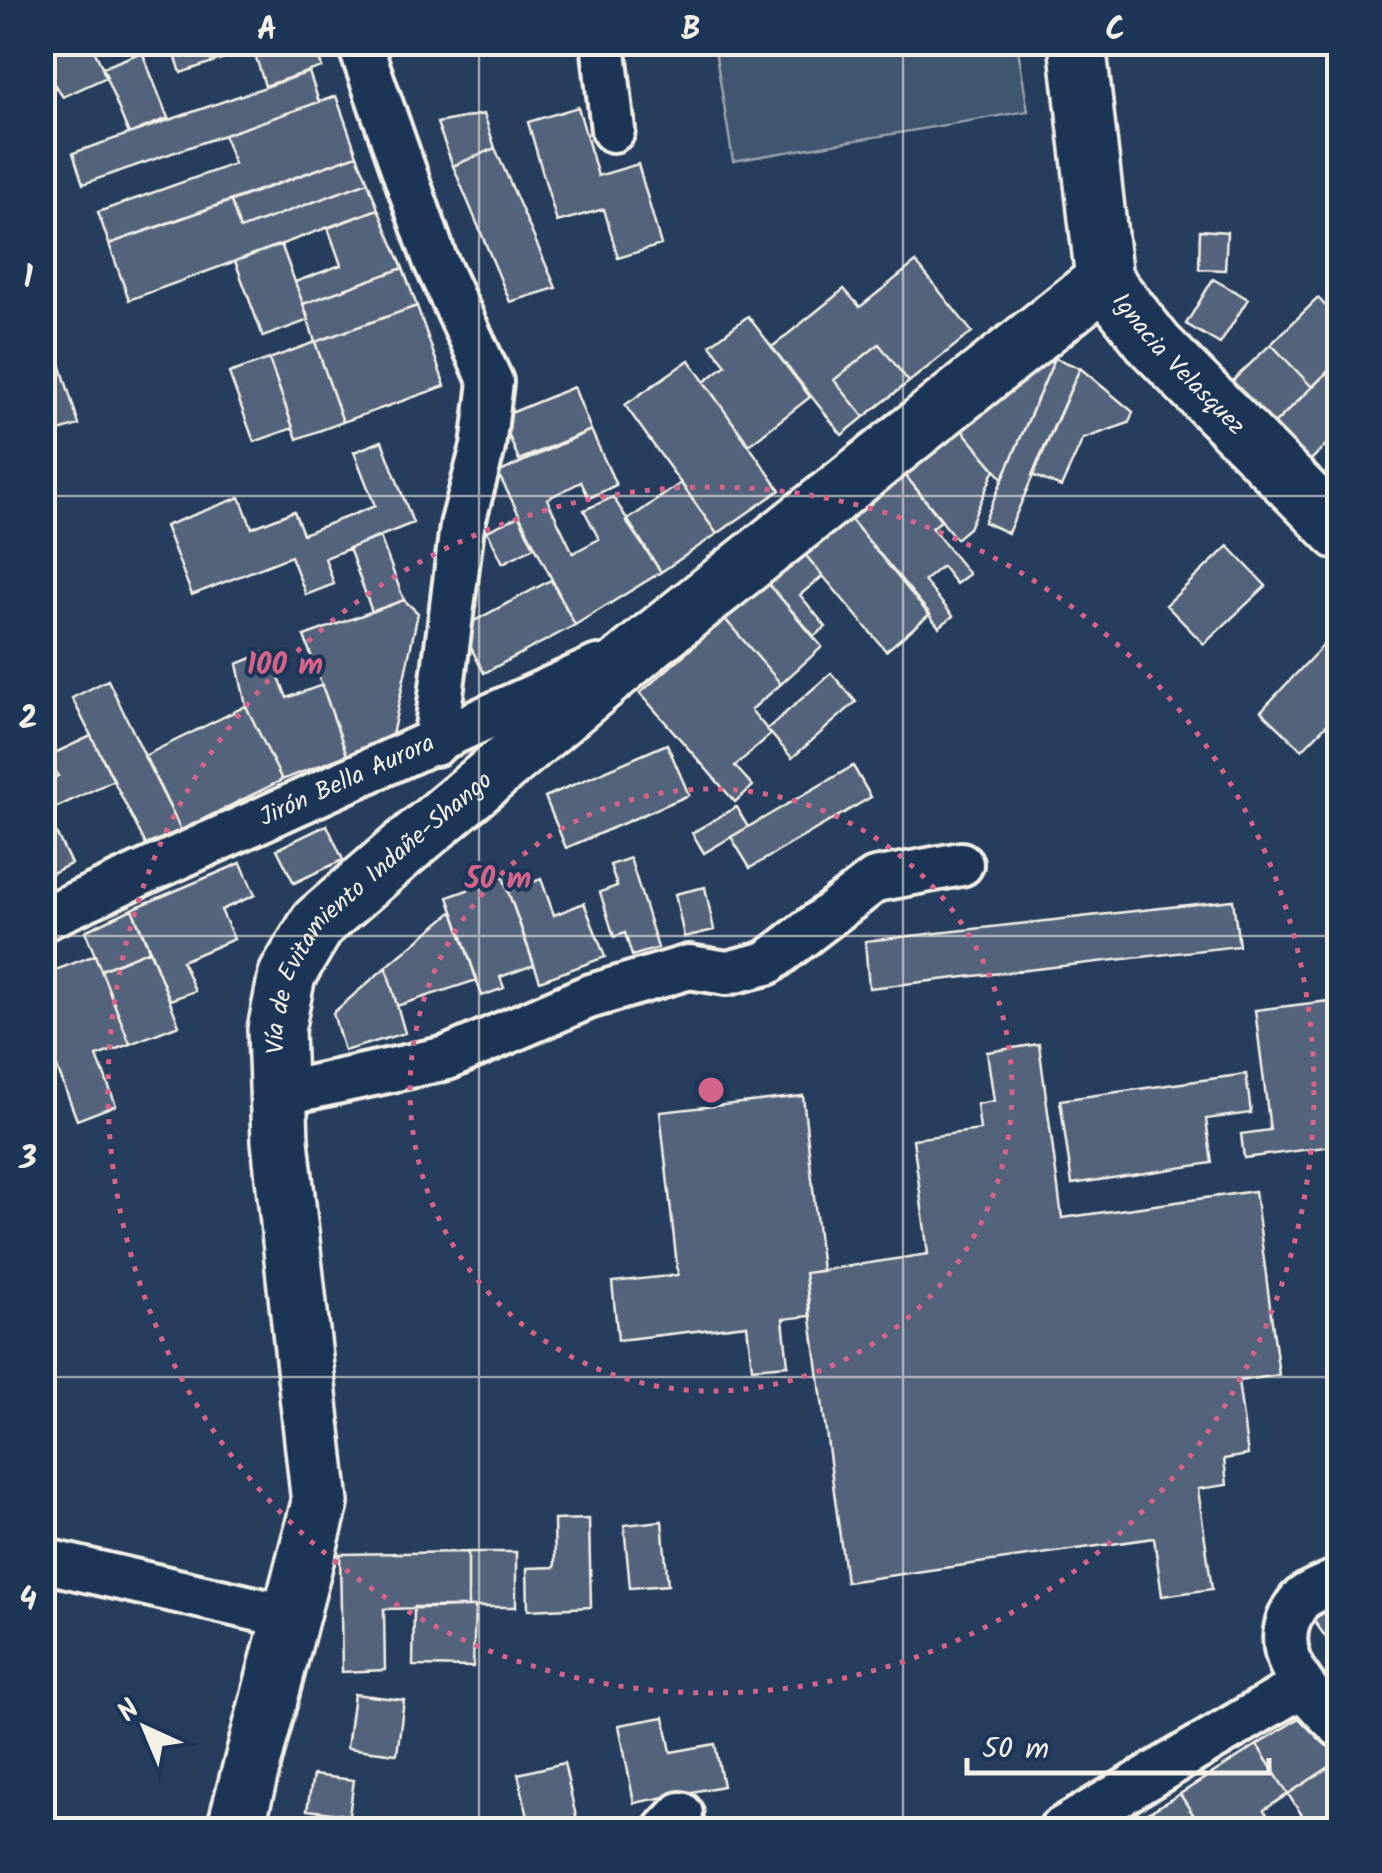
<svg xmlns="http://www.w3.org/2000/svg" width="1382" height="1873" viewBox="0 0 1382 1873" font-family="Kalam,sans-serif">
<style>
.grass{fill:#40546f;stroke:#9aa2ac;stroke-width:2.5}
.building{fill:#52647b;stroke:#f4f1e8;stroke-width:2.5}
.lines{fill:none;stroke-linecap:round;stroke-linejoin:round}
.minor-casing{stroke:#f4f1e8;stroke-width:50}
.secondary-casing{stroke:#f4f1e8;stroke-width:62}
.minor{stroke:#1d3557;stroke-width:42}
.secondary{stroke:#1d3557;stroke-width:55}
.grid{fill:none;stroke:#f4f1e8;stroke-width:2.5;stroke-opacity:0.55}
.ring{fill:none;stroke:#d4648c;stroke-width:5;stroke-dasharray:5 10}
.labels{text-anchor:middle;dominant-baseline:central;stroke-width:8;stroke-linejoin:round;paint-order:stroke}
.street-label{font-size:25px;fill:#f4f1e8;stroke:#1d3557}
.centre{fill:#d4648c;stroke:#1d3557;stroke-width:5}
.ring-label{font-size:30px;text-anchor:middle;font-weight:bold;fill:#d4648c;stroke:#1d3557;stroke-width:8;stroke-linejoin:round;paint-order:stroke}
.neatline{fill:none;stroke:#f4f1e8;stroke-width:4}
.grid-label{font-size:32px;text-anchor:middle;font-weight:bold;fill:#f4f1e8}
</style>
<rect width="100%" height="100%" fill="#263d5d"/>
<filter id="ink" filterUnits="userSpaceOnUse"><feTurbulence type="fractalNoise" baseFrequency=".01" numOctaves="2"/><feDisplacementMap in="SourceGraphic" scale="20" xChannelSelector="R" yChannelSelector="G"/><feConvolveMatrix kernelMatrix="1 2 1 2 8 2 1 2 1" color-interpolation-filters="sRGB"/></filter>
<g filter="url(#ink)">
<!-- grass -->
<path class="grass" d="M714,43H1017L1028,111L733,161Z"/>
<!-- building -->
<path class="building" d="M42,42H90L107,77L63,97L42,66Z
M188,42H314L322,67L265,86L253,48L181,73L173,48Z
M142,52L168,118L129,134L102,68Z
M42,66L56,87L42,95Z
M309,72L319,102L83,184L73,153Z
M336,96L357,155L109,244L98,212L234,164L224,135Z
M578,107L598,176L638,164L661,245L618,258L604,209L557,222L528,122Z
M484,114L495,148L453,166L437,123Z
M495,148L556,288L510,302L453,166Z
M357,155L368,182L240,229L231,201Z
M368,182L378,209L129,300L109,244L231,201L240,229Z
M378,209L403,268L303,304L295,282L341,265L328,228Z
M1200,230L1227,232L1225,270L1199,269Z
M281,244L309,320L263,337L235,261Z
M916,262L972,332L909,382L879,344L834,380L864,417L842,435L772,347L844,289L860,307Z
M403,268L417,306L315,342L303,304Z
M1213,279L1248,299L1220,344L1186,324Z
M1318,298L1340,321V360L1312,387L1271,344Z
M42,305L79,425L42,436Z
M417,306L445,386L343,422L315,342Z
M748,316L810,397L749,445L704,382L726,365L710,345Z
M315,342L343,422L297,439L269,359Z
M879,344L909,382L864,417L834,380Z
M1271,344L1312,387L1269,429L1227,386Z
M1055,358L1080,368L1008,533L984,522Z
M1055,358L1003,479L957,424Z
M269,359L293,428L254,442L229,373Z
M689,360L780,490L717,534L625,405Z
M1334,366L1340,372V431L1305,466L1269,429Z
M1080,368L1133,412L1129,423L1083,439L1061,487L1032,475Z
M574,387L591,430L519,460L501,417Z
M957,424L995,469L969,528L956,539L901,470Z
M591,430L616,485L589,498L581,482L547,499L573,553L599,539L584,510L613,497L661,572L575,625L498,473Z
M382,441L413,523L325,558L334,584L306,595L291,556L192,595L165,526L240,497L252,528L294,511L303,534L375,506L354,452Z
M901,470L942,520L932,528L969,574L956,584L942,566L924,581L953,616L939,627L847,515Z
M681,483L717,534L661,572L626,521Z
M847,515L930,614L886,651L803,552Z
M519,516L534,547L503,563L487,531Z
M380,537L404,600L372,612L349,548Z
M1228,546L1266,586L1204,644L1166,605Z
M803,552L823,576L800,595L826,627L814,636L767,582Z
M551,580L575,625L484,673L461,628Z
M767,582L822,647L781,684L725,619Z
M404,600L418,613L391,740L347,755L304,636Z
M725,619L781,684L751,710L771,734L735,766L753,786L735,802L640,693Z
M1333,635L1340,641V711L1302,750L1261,711Z
M269,651L287,698L322,685L347,755L282,780L246,706L237,664Z
M831,673L856,702L792,758L767,729Z
M108,680L181,830L146,845L72,698Z
M246,706L282,780L181,830L144,756Z
M91,736L114,780L47,812L42,783L58,776L48,756Z
M42,743L58,776L42,783Z
M667,744L689,795L566,848L545,797Z
M853,766L871,797L750,868L731,837Z
M42,803L71,864L42,878Z
M736,807L748,827L704,853L692,833Z
M327,825L343,860L294,883L277,849Z
M630,858L658,948L632,956L625,933L614,937L600,892L617,886L610,865Z
M241,863L255,895L221,910L234,939L182,961L195,991L170,1000L132,909Z
M503,877L534,965L500,977L504,988L482,996L448,897Z
M541,879L554,915L584,903L605,957L540,981L508,891Z
M705,887L714,930L684,937L675,894Z
M1233,900L1239,946L869,988L865,941Z
M132,909L150,950L101,970L85,931Z
M453,911L477,980L397,1006L386,967Z
M150,950L179,1025L130,1044L101,970Z
M95,955L130,1044L97,1056L116,1105L77,1120L42,1028V975Z
M386,967L405,1033L344,1051L333,1013Z
M1329,1001L1340,1085V1145L1244,1158L1241,1134L1270,1130L1255,1010Z
M1039,1044L1062,1218L1255,1191L1279,1375L1238,1381L1248,1455L1224,1459L1227,1485L1198,1489L1212,1589L1162,1596L1154,1538L846,1582L805,1273L928,1254L913,1139L980,1130L977,1104L994,1101L987,1052Z
M1246,1074L1251,1113L1206,1119L1212,1163L1072,1184L1060,1100Z
M803,1096L822,1271L805,1273L810,1316L783,1319L788,1365L752,1368L747,1325L618,1340L612,1282L678,1275L660,1112Z
M589,1519L591,1607L528,1610L527,1568L555,1567L554,1520Z
M662,1521L668,1585L630,1588L624,1525Z
M468,1552V1607L384,1609L385,1670L342,1672L340,1554Z
M468,1552H516V1607H468Z
M1340,1593V1657L1309,1614Z
M414,1607H475L473,1667L413,1666Z
M354,1694L404,1700L397,1754L347,1748Z
M1313,1709L1340,1750V1760L1288,1794L1257,1745Z
M664,1717L671,1752L715,1744L723,1786L634,1803L619,1725Z
M1257,1745L1288,1794L1264,1810L1277,1830H1203L1180,1794Z
M1340,1760V1823L1328,1830H1311L1288,1794Z
M564,1763L579,1830H531L518,1774Z
M313,1775L354,1780L349,1815L307,1810Z
M1180,1794L1203,1830H1119Z
M279,1814L424,1830H278Z"/>
<g class="lines">
<!-- minor casing -->
<g class="minor-casing">
<g id="minor">
<path d="M359,42L435,260L491,382L483,447L462,526L435,744"/>
<path d="M603,42L613,130"/>
<path id="s1" d="M42,919L598,667"/>
<path d="M280,1094L447,1058L588,997L689,967L727,973L767,963L875,880L961,864"/>
<path d="M42,1560L290,1617"/>
<path d="M1340,1579C1328,1586 1306,1592 1298,1603C1263,1651 1308,1695 1340,1726"/>
<path d="M666,1830L681,1814"/>
<path d="M1060,1830L1300,1687"/>
</g>
</g>
<!-- secondary casing -->
<g class="secondary-casing">
<g id="secondary">
<path id="s2" d="M1077,42L1104,280L1155,345L1340,532"/>
<path id="s3" d="M235,1830L320,1503L280,1141L276,1030L287,975L318,923L407,846L651,641L1104,280"/>
</g>
</g>
<!-- minor -->
<use href="#minor" class="minor"/>
<!-- secondary -->
<use href="#secondary" class="secondary"/>
</g>
</g>
<!-- grid -->
<path class="grid" d="M479,42V1830M903,42V1830M42,496H1340M42,936H1340M42,1377H1340"/>
<!-- distance rings -->
<g class="ring">
<circle cx="711" cy="1090" r="301"/>
<circle cx="711" cy="1090" r="603"/>
</g>
<g class="labels">
<!-- street labels -->
<g class="street-label">
<text stroke="none"><textPath href="#s2" startOffset="352">Ignacia Velasquez</textPath></text>
<text stroke="none"><textPath href="#s1" startOffset="335">Jirón Bella Aurora</textPath></text>
<text stroke="none"><textPath href="#s3" startOffset="972">Vía de Evitamiento Indañe-Shango</textPath></text>
</g>
</g>
<circle cx="711" cy="1090" r="15" class="centre"/>
<g class="ring-label">
<text x="285" y="674">100 m</text>
<text x="498" y="888">50 m</text>
</g>
<!-- margin -->
<rect width="1382" height="1873" fill="none" stroke="#1d3557" stroke-width="110"/>
<!-- north arrow -->
<g transform="translate(145 1728) rotate(316)" stroke="#1d3557" stroke-width="8" paint-order="stroke">
<path d="M0-8L18 38L0 25L-18 38Z" fill="#f4f1e8"/>
<text y="-15" font-size="28" font-weight="bold" text-anchor="middle" fill="#f4f1e8">N</text>
</g>
<!-- scale -->
<path d="M967 1758v15h302v-15" fill="none" stroke="#f4f1e8" stroke-width="5"/>
<text x="982" y="1758" font-size="30" fill="#f4f1e8" stroke="#1d3557" stroke-width="8" paint-order="stroke">50 m</text>
<rect x="55" y="55" width="1272" height="1763" class="neatline"/>
<g class="grid-label">
<text x="267" y="39">A</text>
<text x="691" y="39">B</text>
<text x="1115" y="39">C</text>
<text x="28" y="287">1</text>
<text x="28" y="728">2</text>
<text x="28" y="1168">3</text>
<text x="28" y="1609">4</text>
</g>
</svg>
